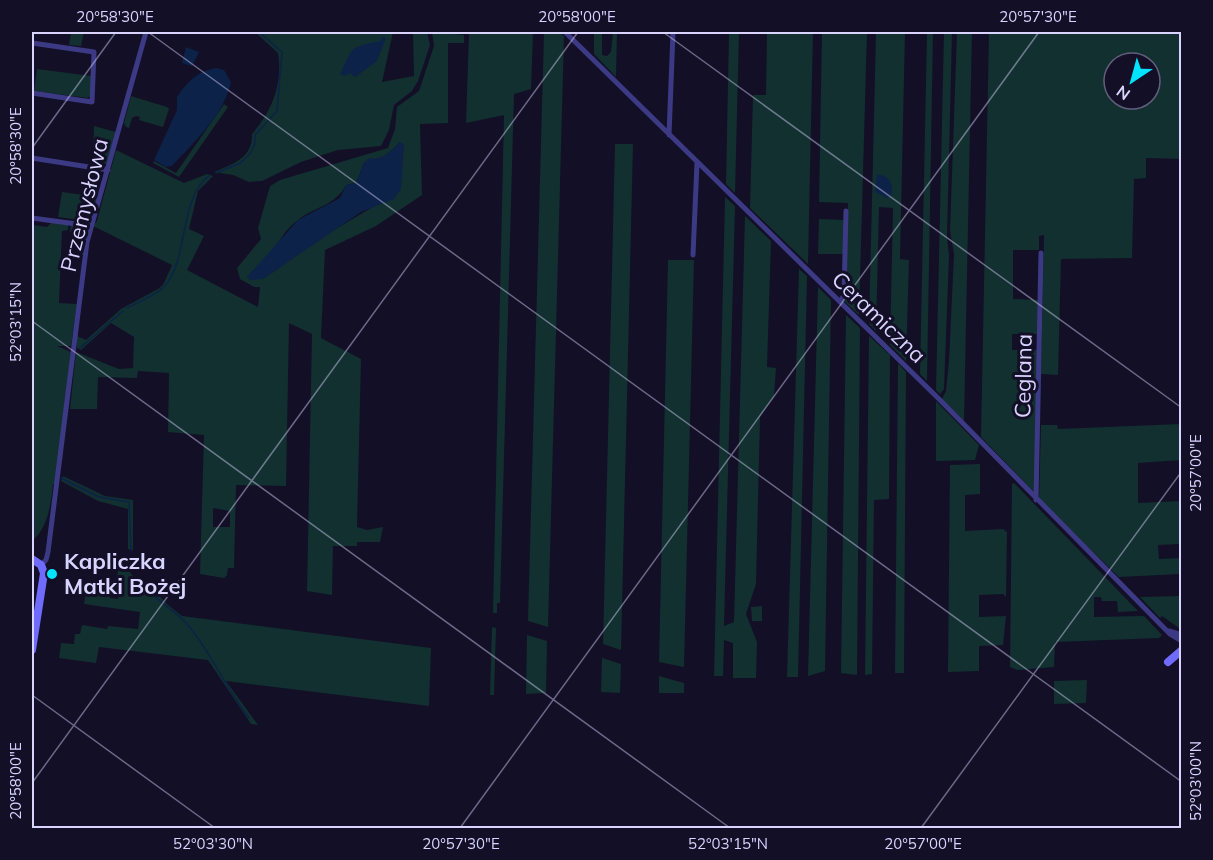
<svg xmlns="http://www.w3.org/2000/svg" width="1213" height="860" viewBox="0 0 1213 860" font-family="Mulish,sans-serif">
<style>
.green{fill:#12302f;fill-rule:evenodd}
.water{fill:#0c2248}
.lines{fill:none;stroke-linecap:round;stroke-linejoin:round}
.stream{stroke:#0c2248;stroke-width:1.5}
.street{stroke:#3d3a85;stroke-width:5}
.secondary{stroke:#6f6bff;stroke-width:8}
.ticks{fill:none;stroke:#d9d4ff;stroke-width:1.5;stroke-opacity:0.45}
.poi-dot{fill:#00e5ff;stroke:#130f26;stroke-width:2}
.labels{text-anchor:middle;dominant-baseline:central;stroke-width:6;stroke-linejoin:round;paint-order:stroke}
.street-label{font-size:22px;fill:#d9d4ff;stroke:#130f26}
.poi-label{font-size:22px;font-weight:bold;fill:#d9d4ff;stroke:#130f26;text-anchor:start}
.neatline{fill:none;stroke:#d9d4ff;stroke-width:2}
.ticks-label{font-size:15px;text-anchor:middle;fill:#d9d4ff}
</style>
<rect width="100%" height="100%" fill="#130f26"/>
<!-- green -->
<path class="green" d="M71,32H84L81,46L69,45Z
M255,32H393L382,82L414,76L413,32H427L430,45L418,81L412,91L394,105L389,130L381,146L338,150L301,162L262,181L249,182L233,175L214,172C232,164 253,158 252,134C272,111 283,84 278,53Z
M432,32L464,35V43H448V123L420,124L422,195L376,226L325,250L321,338L361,359L357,527L367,530L383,527L380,542H357V546H333L332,595L307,591L312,334L289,323L286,486L236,485L234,568H228L227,575L224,578L200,574L204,435L168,432L169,373L138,371L137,378L98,377L97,409H70L76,352L119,369L133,368L134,337L111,323L81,350L77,348V336L86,340L121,309L158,289L163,285L172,265L93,226L97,221L116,150L184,183L207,174L213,176L198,191L189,229L204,236L187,270L258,307L260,287H254L240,279L237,268L261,239L258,228L270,186L280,180L388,148L395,129L397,107L419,91L434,46ZM400,142L371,208L324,236L263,279C272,256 278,235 298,220C316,206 335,206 346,185L356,183L364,163L369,159C383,161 391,151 400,142ZM213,508L230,511V527H213Z
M464,32H533L531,89L514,94L500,603H497V613H493L504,115L466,123L469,34Z
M544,32H559L564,36L548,627L528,621Z
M594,32H602V55L607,56L611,52L613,32H617L616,77L594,54Z
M729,32H739L735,193L726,184Z
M767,32H813L808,264L750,208L753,95H766Z
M822,32H867L859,315L845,302L848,203L819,202Z
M876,32H905L900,259L909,260L906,361L890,345L893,208L879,207L876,331L869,324Z
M927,32H933L927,381L920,374Z
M944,32H952L947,238L949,255L944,389L940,394L936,390Z
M957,32H972L964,421L942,399L946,391L949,361L954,254L950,231Z
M989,32H1181V159L1146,158V178L1134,179L1132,258L1061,259L1058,375L1041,374L1044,235L1039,236V250H1013V299L1038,300L1037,334H1012V350H1037L1035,493L981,437ZM1114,63H1150V99H1114Z
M37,69L91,76V94L88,98L34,91Z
M131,96L167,107L169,109L163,127L139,120L140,117L136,116L132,118L129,128L126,127L124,123Z
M224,104L228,107L179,177L153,163L154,161L176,173Z
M94,126L116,132L107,164L93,160Z
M615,144H633L621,650L603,644Z
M62,192L98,197L88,221L58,217Z
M725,197L735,206L724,626L734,622L745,216L771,241L767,367L776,368L774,396L760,417L756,584L746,614L757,642L756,678H733V643L724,640L723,676H714Z
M819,219L844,220L843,254H818Z
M52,222L68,225V230L62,231L59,303L77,304L71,346H57L71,352L56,484H53C51,504 48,528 32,541V225L47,227Z
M71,225L88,229L83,255H80L82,241L76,233L70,232Z
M668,260H694L684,667L659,662Z
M799,269L807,276L798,677H787Z
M818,287L831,300L825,671L808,676Z
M846,315L860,328L857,675L841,673Z
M869,336L890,355L889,499L874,500L872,674L865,675Z
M898,363L906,372L904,673H895Z
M936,401L979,445L975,460L936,461Z
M1181,424V460L1138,463V503L1181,501V544L1158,545L1159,559L1181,558V574L1119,577L1039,500L1041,425H1057L1058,429Z
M980,464V494L965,495V531L1003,529L1007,532L1006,597L1003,594L979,595V617L1006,616L1003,645L979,646V671L948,672L950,465Z
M63,476L105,496L133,500V550L128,549V509L98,501L61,481Z
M1014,483L1138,611L1118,612L1117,601H1102L1101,597H1094V617L1144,616L1162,635L1159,638L1055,642L1054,667L1017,670L1010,667L1012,484Z
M118,570L130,572L137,582L145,581L167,604L182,616L431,648L429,706L226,681L258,725L251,724L208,660L99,647L96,663L59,658L61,643L74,644L75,634H80L82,625L107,629L108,626L138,629L140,612L84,604L87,587L111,590L110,598L118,599L120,591L116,587Z
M1181,596V626L1179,628L1162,616L1160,618L1140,597Z
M762,606V621H752L751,607Z
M492,627L496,628L494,695H490Z
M527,635L547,641L546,693L526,694Z
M602,658L621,664L620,693L601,692Z
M659,676L684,683V693H659Z
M1087,680L1086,703L1054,704V681Z"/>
<!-- water -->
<path class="water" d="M382,37L386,38L377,61L355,77L350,73L344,76L340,74C354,47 347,48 380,41Z
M186,47L199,52L192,66L182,63Z
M217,68L224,70L231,82C224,115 194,142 172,166L166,167L154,160L177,110V97C187,82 199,70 217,68Z
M400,142L404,144L401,189L394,199L361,212L263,279L250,280L247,277L298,220L340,198L346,185L356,183L364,163L369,158C383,161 391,151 400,142Z
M877,174C889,176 895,184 891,196L887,198L875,192Z"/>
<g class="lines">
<!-- stream -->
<path class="stream" d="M216,173L240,163L249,155L255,144V135L277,111L282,52L259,32
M127,308C138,302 155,296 164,287C189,260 179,197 209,176
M80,348L123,311
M61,478L99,497L129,502L131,551
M137,578C151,598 172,607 188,625C210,651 227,690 249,718"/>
<!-- street -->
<path class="street" d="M565,32L939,399L1170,634L1182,641
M32,43L94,52L92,102L32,93
M669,135L673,32
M32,158L108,170
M32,218L91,226
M693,255L697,163
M840,302L844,295L846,211
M1036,500L1041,253
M41,565L46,560L48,552L87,242L146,32
M1169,631L1182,635"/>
<!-- secondary -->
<path class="secondary" d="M32,559L41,565L44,573L32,650
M1168,662L1182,650"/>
</g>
<!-- ticks -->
<path class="ticks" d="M148,32L1182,782M663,32L1182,408M1178,32L1182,34M32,148L116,32M32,321L730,828M32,695L215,828M32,783L578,32M460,828L1039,32M921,828L1182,471"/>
<!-- markers -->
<circle class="poi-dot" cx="52" cy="574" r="6"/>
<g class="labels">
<!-- street labels -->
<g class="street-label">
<text transform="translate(84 205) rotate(-76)">Przemysłowa</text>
<text transform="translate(879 317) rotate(44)">Ceramiczna</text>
<text transform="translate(1023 376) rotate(-89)">Ceglana</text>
</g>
<!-- poi labels -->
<g class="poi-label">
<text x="64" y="561">Kapliczka<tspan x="64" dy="25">Matki Bożej</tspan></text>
</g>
</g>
<!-- border -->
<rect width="1213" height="860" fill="none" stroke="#130f26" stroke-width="66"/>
<!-- north arrow -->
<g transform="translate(1132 81) rotate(216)"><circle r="28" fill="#130f26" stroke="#625e7d" stroke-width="1.5"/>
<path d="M0-4.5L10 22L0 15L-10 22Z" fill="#00e5ff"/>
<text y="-9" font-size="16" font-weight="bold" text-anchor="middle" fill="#d9d4ff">N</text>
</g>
<rect x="33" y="33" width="1147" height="794" class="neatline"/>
<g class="ticks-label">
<text x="115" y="22">20°58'30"E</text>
<text x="577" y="22">20°58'00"E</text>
<text x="1038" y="22">20°57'30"E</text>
<text transform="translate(16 146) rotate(-90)" y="5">20°58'30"E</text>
<text transform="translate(16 322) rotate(-90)" y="5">52°03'15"N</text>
<text transform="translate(1196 473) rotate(-90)" y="5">20°57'00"E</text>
<text transform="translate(16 781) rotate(-90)" y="5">20°58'00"E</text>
<text transform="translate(1196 781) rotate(-90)" y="5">52°03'00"N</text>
<text x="213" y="849">52°03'30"N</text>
<text x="461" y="849">20°57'30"E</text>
<text x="728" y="849">52°03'15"N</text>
<text x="923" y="849">20°57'00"E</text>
</g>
</svg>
